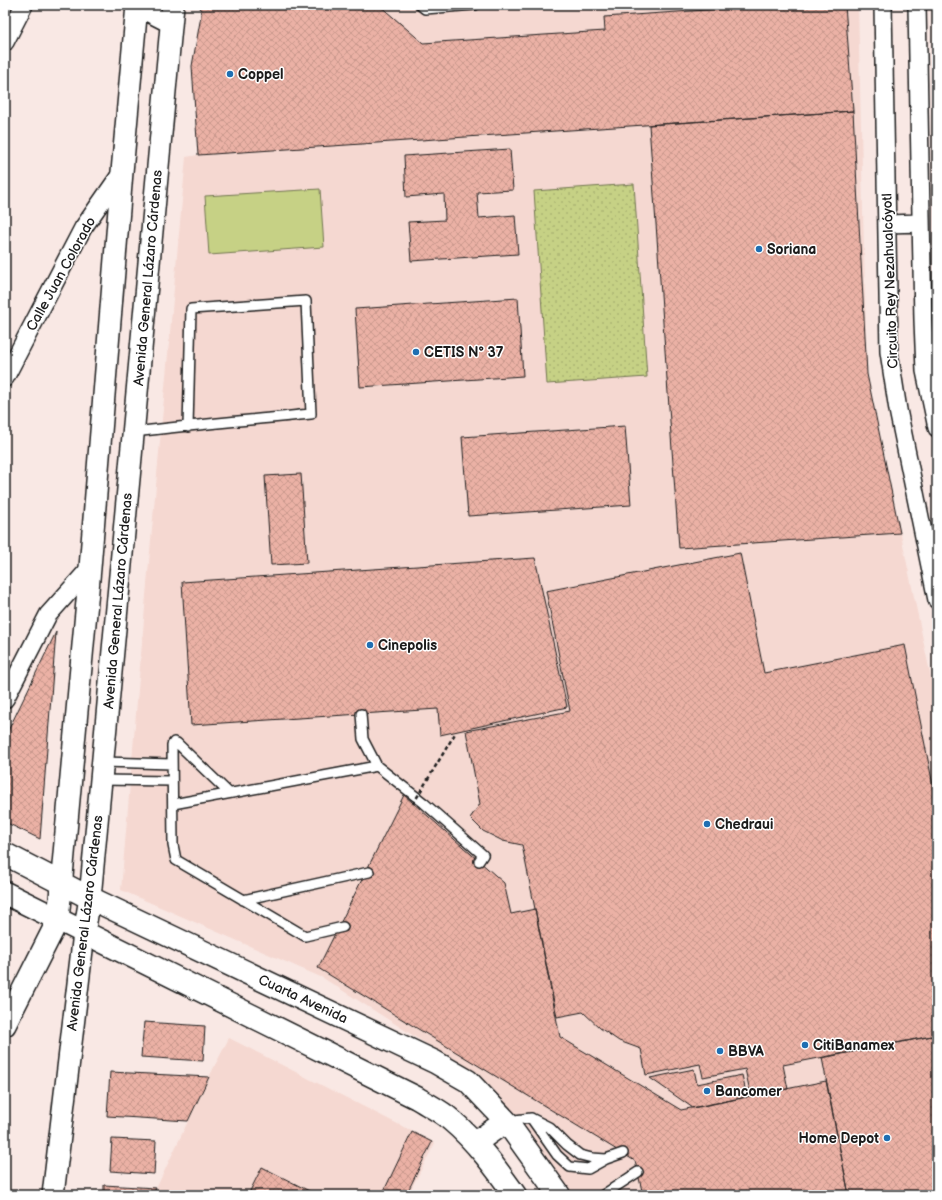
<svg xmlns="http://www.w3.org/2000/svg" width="942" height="1200" viewBox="0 0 942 1200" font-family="'Balsamiq Sans',sans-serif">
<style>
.built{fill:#f5d8d1}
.grass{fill:#c6d185;stroke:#717650}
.park{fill:url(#park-dots);stroke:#717650}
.building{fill:url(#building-cross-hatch);stroke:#1c1c1c}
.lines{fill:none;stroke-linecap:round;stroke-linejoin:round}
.service-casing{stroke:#1c1c1c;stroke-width:12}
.minor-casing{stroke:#1c1c1c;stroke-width:20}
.tertiary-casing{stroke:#1c1c1c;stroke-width:24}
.secondary-casing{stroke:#1c1c1c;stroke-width:25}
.service{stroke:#fff;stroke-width:9}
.minor{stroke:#fff;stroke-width:17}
.tertiary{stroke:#fff;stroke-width:21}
.secondary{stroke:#fff;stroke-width:22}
.path-bridge{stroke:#1c1c1c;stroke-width:2.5;stroke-dasharray:4 3;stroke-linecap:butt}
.poi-dot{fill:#1f6fb2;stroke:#fff;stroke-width:1.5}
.labels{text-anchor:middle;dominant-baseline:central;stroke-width:3;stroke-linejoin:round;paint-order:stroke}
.poi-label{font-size:14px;font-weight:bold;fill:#1c1c1c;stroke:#fff;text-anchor:start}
.street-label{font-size:14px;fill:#1c1c1c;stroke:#fff}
</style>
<defs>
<pattern id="park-dots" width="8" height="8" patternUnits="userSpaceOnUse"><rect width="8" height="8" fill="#c6d185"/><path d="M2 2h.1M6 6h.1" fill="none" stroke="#aab372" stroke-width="1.8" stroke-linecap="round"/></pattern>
<pattern id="building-cross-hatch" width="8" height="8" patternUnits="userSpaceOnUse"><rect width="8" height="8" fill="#ebb1a5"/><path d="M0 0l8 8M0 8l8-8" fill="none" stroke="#c9988d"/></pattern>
</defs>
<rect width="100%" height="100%" fill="#f9e8e4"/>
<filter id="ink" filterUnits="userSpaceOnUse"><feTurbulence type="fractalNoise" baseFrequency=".025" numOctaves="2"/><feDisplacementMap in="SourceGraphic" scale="8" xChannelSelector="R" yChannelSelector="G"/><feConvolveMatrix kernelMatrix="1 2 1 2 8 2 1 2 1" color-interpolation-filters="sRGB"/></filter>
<g filter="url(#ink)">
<!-- built -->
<path class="built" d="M200,5H858L867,374L937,706V1195H574L480,1078L323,978L121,890L147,584L186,157L198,155L192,66L201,16Z
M935,47H937V179Z
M229,1038L435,1143L408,1195H153L209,1077Z"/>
<!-- grass -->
<path class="grass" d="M320,189L324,247L209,255L205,196Z"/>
<!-- park -->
<path class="park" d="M634,184L647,377L547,384L534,191Z"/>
<!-- building -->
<path class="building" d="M200,5H379L423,43L605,31L604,17L780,5H845L853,111L198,155L192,66L201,16Z
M853,111L867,374L900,533L679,548L649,125Z
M510,149L513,190L477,192L479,218L515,215L518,254L411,261L408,222L445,220L444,194L406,197L404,156Z
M518,298L523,376L360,387L355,309Z
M625,426L631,505L468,516L462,437Z
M301,474L307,563L271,565L265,476Z
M740,553L764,673L905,645L937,805V1035L783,1065L788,1089L751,1096L745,1069L703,1077L700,1064L646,1075L641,1049L619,1041L600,1028L583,1012L557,1017L522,845L503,841L483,831L470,818L480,804L466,731L570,711L546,591Z
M535,558L567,707L440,735L438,709L191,725L182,582Z
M56,632L40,839L5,822V737Z
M404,795L504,883L511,914L535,909L560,1037L681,1110L826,1081L849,1195H643L635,1161L318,968Z
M144,1022L205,1026L203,1061L141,1057Z
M937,1035V1195H849L822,1058Z
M694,1069L697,1084L742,1075L747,1097L693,1108L650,1078Z
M110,1072L209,1077L188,1121L107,1116Z
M412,1132L432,1142L406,1195H382Z
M112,1139L156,1141L154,1174L110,1171Z
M262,1167L317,1195H248Z
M104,1185L156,1188L153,1195H104Z"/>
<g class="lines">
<!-- service casing -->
<g class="service-casing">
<path id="service" d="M420,5L425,9L475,5
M134,432C193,425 252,420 311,414L306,301L191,309L188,427
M361,714L363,739L377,766L424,803L483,855L479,861
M103,762L172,764
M101,780L172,781
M229,793L177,743L174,742L172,745L173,845L176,860L305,936L343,927
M173,804L377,766
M243,900L369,872
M531,1118L557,1155L570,1167L588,1169L606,1159L623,1153
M507,1121L531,1118L549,1127L567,1145L580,1155L592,1158L606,1159
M603,1195L638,1172"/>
</g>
<!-- minor casing -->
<g class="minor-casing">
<path id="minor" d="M133,5L172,25
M883,5L889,352L898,410L937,600
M917,5L923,320L925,371L937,428
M5,42L24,5
M887,224L921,223
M5,378L83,228L122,172
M5,699L48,615L90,568"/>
</g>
<!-- tertiary casing -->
<g class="tertiary-casing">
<path id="tertiary" d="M5,1025L58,920L90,568L122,172L137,5
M53,1195L84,933L90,898L173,5"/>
</g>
<!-- secondary casing -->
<g class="secondary-casing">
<path id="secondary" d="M5,854L90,898L435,1062L468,1081L506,1121L559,1195
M5,893L417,1098C428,1105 441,1111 451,1120C476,1141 496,1168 515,1195
M475,1143L506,1121"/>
</g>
<!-- service -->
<use href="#service" class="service"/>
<!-- minor -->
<use href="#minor" class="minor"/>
<!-- tertiary -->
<use href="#tertiary" class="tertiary"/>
<!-- secondary -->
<use href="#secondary" class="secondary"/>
<!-- path-bridge -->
<path class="path-bridge" d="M413,804L456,732"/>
</g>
</g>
<!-- markers -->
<g class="poi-dot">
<circle cx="230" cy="74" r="4"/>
<circle cx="759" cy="249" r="4"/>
<circle cx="416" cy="352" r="4"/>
<circle cx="370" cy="645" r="4"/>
<circle cx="707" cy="824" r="4"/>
<circle cx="805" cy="1045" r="4"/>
<circle cx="720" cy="1051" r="4"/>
<circle cx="707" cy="1091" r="4"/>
<circle cx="887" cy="1138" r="4"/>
</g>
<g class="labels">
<!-- poi labels -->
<g class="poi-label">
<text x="238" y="74">Coppel</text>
<text x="767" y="249">Soriana</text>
<text x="424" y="352">CETIS N° 37</text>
<text x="378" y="645">Cinepolis</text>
<text x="715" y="824">Chedraui</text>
<text x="813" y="1045">CitiBanamex</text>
<text x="728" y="1051">BBVA</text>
<text x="715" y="1091">Bancomer</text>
<text x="879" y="1138" text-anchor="end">Home Depot</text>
</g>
<!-- street labels -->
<g class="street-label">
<text transform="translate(61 274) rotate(-61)">Calle Juan Colorado</text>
<text transform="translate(148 278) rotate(-85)">Avenida General Lázaro Cárdenas</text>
<text transform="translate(890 281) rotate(-92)">Circuito Rey Nezahualcóyotl</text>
<text transform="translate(118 601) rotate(-85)">Avenida General Lázaro Cárdenas</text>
<text transform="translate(85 923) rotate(-83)">Avenida General Lázaro Cárdenas</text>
<text transform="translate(303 999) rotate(25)">Cuarta Avenida</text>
</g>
</g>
<!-- margin -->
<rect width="942" height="1200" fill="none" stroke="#fff" stroke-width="20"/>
<rect x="10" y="10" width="922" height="1180" fill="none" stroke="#1c1c1c" stroke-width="1.5" filter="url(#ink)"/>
</svg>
